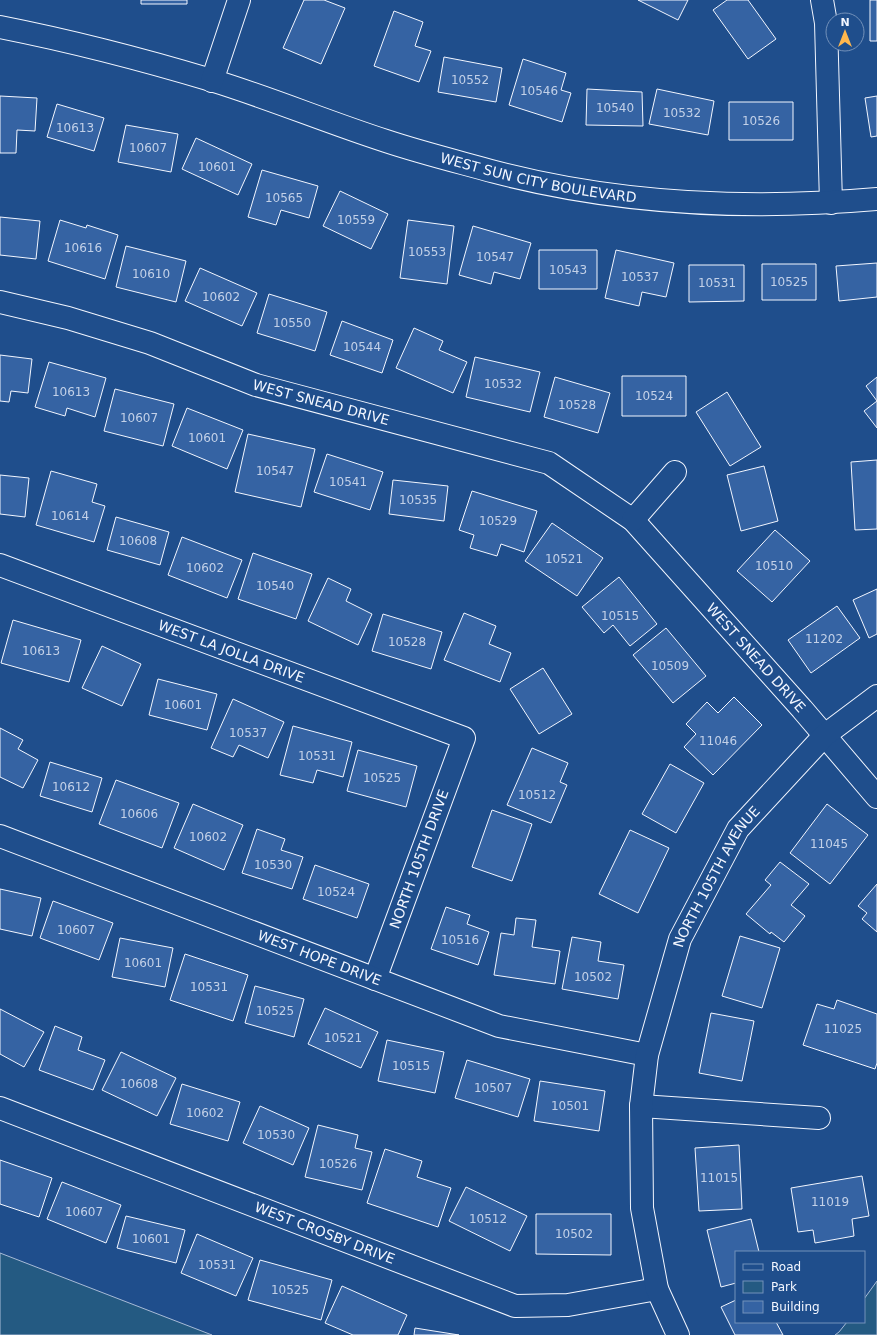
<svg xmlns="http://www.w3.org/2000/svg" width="877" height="1335" viewBox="0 0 877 1335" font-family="'DejaVu Sans',sans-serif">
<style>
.green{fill:#245a82;stroke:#a8bbd7}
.building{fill:#3563a3;stroke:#f2f6ff}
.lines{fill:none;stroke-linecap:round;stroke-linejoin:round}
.minor-casing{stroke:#f2f6ff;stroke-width:24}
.minor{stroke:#1f4e8c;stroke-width:22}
.labels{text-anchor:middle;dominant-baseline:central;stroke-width:3;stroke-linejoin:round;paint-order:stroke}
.number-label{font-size:12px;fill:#c3d1e8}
.street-label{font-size:14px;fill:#f2f6ff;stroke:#1f4e8c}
</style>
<rect width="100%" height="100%" fill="#1f4e8c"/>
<!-- green -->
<path class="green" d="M0,1253L212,1335H0Z
M877,1281V1335H835L839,1332L847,1322H864V1299Z"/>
<!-- building -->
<path class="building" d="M141,0H187V4H141Z
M304,0H324L345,8L321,64L283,48Z
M638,0H688L678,20Z
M727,0H748L776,39L748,59L713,10Z
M870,0H877V41H870Z
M394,11L423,22L415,46L431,51L419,82L374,66Z
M444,57L502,68L496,102L438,92Z
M523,59L566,73L561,90L571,93L562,122L509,105Z
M587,89L642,92L643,126L586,125Z
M657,89L714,101L708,135L649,124Z
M0,96L37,98L35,131L17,130L16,153H0Z
M877,96V136L871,137L865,98Z
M729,102H793V140H729Z
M57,104L104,118L94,151L47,137Z
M126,125L178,134L171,172L118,162Z
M196,138L252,164L238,195L182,169Z
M262,170L318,186L309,218L281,210L276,225L248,217Z
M340,191L388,214L371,249L323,226Z
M0,217L40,221L36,259L0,255Z
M60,220L86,228L87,225L118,235L105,279L48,261Z
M408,220L454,226L447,284L400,278Z
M473,226L531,243L520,279L494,272L491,284L459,275Z
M126,246L186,261L176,302L116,287Z
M539,250H597V289H539Z
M616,250L674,263L666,297L642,292L639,306L605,298Z
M877,263V297L839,301L836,266Z
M762,264H816V300H762Z
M689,265H744V301L689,302Z
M200,268L257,293L242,326L185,301Z
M269,294L327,312L315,351L257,333Z
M342,321L393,340L382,373L330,355Z
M414,328L443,341L439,350L467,362L453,393L396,368Z
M0,355L32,359L28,393L11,391L9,402L0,401Z
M475,357L540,372L530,412L466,397Z
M49,362L106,378L95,417L67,408L65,416L35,407Z
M622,376H686V416H622Z
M555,377L610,393L598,433L544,417Z
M877,377V401L866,386Z
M115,389L174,404L163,446L104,431Z
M727,392L761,447L730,466L696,412Z
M877,401V428L864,411Z
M187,408L243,430L227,469L172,446Z
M248,434L315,449L301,507L235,492Z
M327,454L383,472L370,510L314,492Z
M877,460V529L855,530L851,462Z
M764,466L778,521L741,531L727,475Z
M51,471L97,484L92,502L105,506L94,542L36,525Z
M0,475L29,478L25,517L0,514Z
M393,480L448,486L444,521L389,514Z
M472,491L537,511L524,552L501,544L497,556L470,548L474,535L459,530Z
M116,517L169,532L160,565L107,550Z
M552,523L603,558L577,596L525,561Z
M775,530L810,561L772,602L737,571Z
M182,537L242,560L227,598L168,575Z
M253,553L312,574L296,619L238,599Z
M619,577L657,624L630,646L613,625L604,633L582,607Z
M328,578L351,589L346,601L372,614L358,645L308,621Z
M877,589V634L869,638L853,600Z
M837,606L860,638L811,673L788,640Z
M464,613L496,626L489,644L511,653L500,682L444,660Z
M383,614L442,632L431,669L372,651Z
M13,620L81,640L69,682L1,663Z
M666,628L706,676L673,703L633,655Z
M102,646L141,664L122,706L82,688Z
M543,668L572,714L539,734L510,689Z
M158,679L217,694L207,730L149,715Z
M734,697L762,725L713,775L684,747L696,734L686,724L707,702L718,713Z
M233,699L284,722L268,758L239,745L233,757L211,748Z
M293,726L352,742L343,777L317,770L313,783L280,775Z
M0,728L23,740L18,749L38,760L23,788L0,777Z
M532,748L568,763L560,782L567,785L551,823L507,805Z
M358,750L417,766L406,807L347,791Z
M50,762L102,778L92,812L40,796Z
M670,764L704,783L676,833L642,814Z
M116,780L179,803L162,848L99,824Z
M193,804L243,825L224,870L174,848Z
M827,804L868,835L830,884L790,853Z
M492,810L532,824L512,881L472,867Z
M257,829L285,839L281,850L303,857L292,889L242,873Z
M630,830L669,848L638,913L599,894Z
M780,862L809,884L791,905L805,916L784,942L771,932L770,934L746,914L771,885L765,880Z
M315,865L369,884L357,918L303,899Z
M877,884V932L862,919L867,913L858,906Z
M0,889L41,898L32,936L0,929Z
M53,901L113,923L99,960L40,938Z
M446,907L470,915L467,924L489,932L478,965L431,949Z
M516,918L536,920L532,947L560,951L555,984L494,975L501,933L514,935Z
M740,936L780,948L762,1008L722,996Z
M572,937L601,942L598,961L624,965L618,999L562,989Z
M120,938L173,948L165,987L112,977Z
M185,954L248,975L233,1021L170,1000Z
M255,986L304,999L294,1037L245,1023Z
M837,1000L877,1014V1063L875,1069L803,1045L817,1004L834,1009Z
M325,1008L378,1032L361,1068L308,1044Z
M0,1009L44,1032L24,1067L0,1054Z
M711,1013L754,1021L742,1081L699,1073Z
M55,1026L82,1037L78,1050L105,1060L93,1090L39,1070Z
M387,1040L444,1052L435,1093L378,1081Z
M121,1052L176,1078L157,1116L102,1090Z
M467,1060L530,1079L518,1117L455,1098Z
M540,1081L605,1091L599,1131L534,1121Z
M182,1084L240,1102L228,1141L170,1124Z
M260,1106L309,1128L293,1165L243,1143Z
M318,1125L358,1135L355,1148L372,1152L362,1190L305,1177Z
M739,1145L742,1209L699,1211L695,1148Z
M385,1149L422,1161L417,1177L451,1188L438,1227L367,1203Z
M0,1160L52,1178L39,1217L0,1204Z
M862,1176L869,1216L852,1219L854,1236L815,1243L813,1230L798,1232L791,1188Z
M62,1182L121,1205L106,1243L47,1219Z
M466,1187L527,1216L510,1251L449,1221Z
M536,1214H611V1255L536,1254Z
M126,1216L185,1230L176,1263L117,1248Z
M751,1219L759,1252H736V1283L721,1287L707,1230Z
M197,1234L253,1258L236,1296L181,1273Z
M260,1260L332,1280L321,1320L248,1300Z
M342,1286L407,1315L398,1335H353L325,1323Z
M736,1300V1322H776L783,1335H735L721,1307Z
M415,1328L459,1335H414Z"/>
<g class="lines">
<!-- minor casing -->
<g class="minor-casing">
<g id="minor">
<path d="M822,0L826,23L831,203"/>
<path id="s1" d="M0,27C71,41 141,59 211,80C270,98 327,122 386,141C422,153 459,162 495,172C618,204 751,210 877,199"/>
<path d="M212,81L239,0"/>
<path id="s2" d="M0,302L68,318L150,343L256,385L549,463L633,520L802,709L877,797"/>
<path d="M633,520L675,472"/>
<path id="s3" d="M0,565L464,738L375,979"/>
<path id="s4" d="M0,836L499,1026L647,1055"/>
<path d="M641,1106L819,1118"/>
<path id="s5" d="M0,1108L515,1306L568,1305L657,1289"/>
<path id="s6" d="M678,1335L657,1289L642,1208L641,1106L647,1055L680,939L738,829L825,735L877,696"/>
</g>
</g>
<!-- minor -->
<use href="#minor" class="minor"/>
</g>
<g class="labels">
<!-- number labels -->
<g class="number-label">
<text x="470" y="80">10552</text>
<text x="539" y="91">10546</text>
<text x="615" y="108">10540</text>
<text x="682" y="113">10532</text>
<text x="761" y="121">10526</text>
<text x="75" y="128">10613</text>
<text x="148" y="148">10607</text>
<text x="217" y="167">10601</text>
<text x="284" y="198">10565</text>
<text x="356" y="220">10559</text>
<text x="83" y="248">10616</text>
<text x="427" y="252">10553</text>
<text x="495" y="257">10547</text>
<text x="568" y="270">10543</text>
<text x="151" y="274">10610</text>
<text x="640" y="277">10537</text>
<text x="789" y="282">10525</text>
<text x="717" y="283">10531</text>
<text x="221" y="297">10602</text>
<text x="292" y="323">10550</text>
<text x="362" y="347">10544</text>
<text x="503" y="384">10532</text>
<text x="71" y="392">10613</text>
<text x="654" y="396">10524</text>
<text x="577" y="405">10528</text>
<text x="139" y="418">10607</text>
<text x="207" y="438">10601</text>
<text x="275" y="471">10547</text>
<text x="348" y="482">10541</text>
<text x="418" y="500">10535</text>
<text x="70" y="516">10614</text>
<text x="498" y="521">10529</text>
<text x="138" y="541">10608</text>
<text x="564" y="559">10521</text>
<text x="774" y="566">10510</text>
<text x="205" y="568">10602</text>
<text x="275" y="586">10540</text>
<text x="620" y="616">10515</text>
<text x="824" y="639">11202</text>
<text x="407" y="642">10528</text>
<text x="41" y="651">10613</text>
<text x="670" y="666">10509</text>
<text x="183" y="705">10601</text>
<text x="248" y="733">10537</text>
<text x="718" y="741">11046</text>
<text x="317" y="756">10531</text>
<text x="382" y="778">10525</text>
<text x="71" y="787">10612</text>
<text x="537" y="795">10512</text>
<text x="139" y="814">10606</text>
<text x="208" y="837">10602</text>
<text x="829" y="844">11045</text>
<text x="273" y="865">10530</text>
<text x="336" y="892">10524</text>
<text x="76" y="930">10607</text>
<text x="460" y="940">10516</text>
<text x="143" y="963">10601</text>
<text x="593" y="977">10502</text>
<text x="209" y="987">10531</text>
<text x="275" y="1011">10525</text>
<text x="843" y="1029">11025</text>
<text x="343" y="1038">10521</text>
<text x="411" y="1066">10515</text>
<text x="139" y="1084">10608</text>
<text x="493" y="1088">10507</text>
<text x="570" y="1106">10501</text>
<text x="205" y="1113">10602</text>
<text x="276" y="1135">10530</text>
<text x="338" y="1164">10526</text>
<text x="719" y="1178">11015</text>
<text x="830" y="1202">11019</text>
<text x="84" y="1212">10607</text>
<text x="488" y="1219">10512</text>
<text x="574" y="1234">10502</text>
<text x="151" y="1239">10601</text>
<text x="217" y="1265">10531</text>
<text x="290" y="1290">10525</text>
</g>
<!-- street labels -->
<g class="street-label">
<text stroke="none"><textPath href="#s1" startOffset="560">WEST SUN CITY BOULEVARD</textPath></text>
<text stroke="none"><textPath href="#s2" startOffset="337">WEST SNEAD DRIVE</textPath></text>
<text stroke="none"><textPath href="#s3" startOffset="247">WEST LA JOLLA DRIVE</textPath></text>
<text stroke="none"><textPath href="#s2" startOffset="859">WEST SNEAD DRIVE</textPath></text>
<text transform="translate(419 859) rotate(-70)">NORTH 105TH DRIVE</text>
<text stroke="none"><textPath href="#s6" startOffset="479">NORTH 105TH AVENUE</textPath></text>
<text stroke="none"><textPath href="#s4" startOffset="342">WEST HOPE DRIVE</textPath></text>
<text stroke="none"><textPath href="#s5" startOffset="348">WEST CROSBY DRIVE</textPath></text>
</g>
</g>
<!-- legend -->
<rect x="735" y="1251" width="130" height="72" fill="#1f4e8c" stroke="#7391ba"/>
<rect x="743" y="1264" width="20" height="6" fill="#1f4e8c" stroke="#7391ba"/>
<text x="771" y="1271" font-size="12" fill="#f2f6ff">Road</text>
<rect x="743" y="1281" width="20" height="12" fill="#245a82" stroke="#7391ba"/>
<text x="771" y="1291" font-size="12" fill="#f2f6ff">Park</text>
<rect x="743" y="1301" width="20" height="12" fill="#3563a3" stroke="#7391ba"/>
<text x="771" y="1311" font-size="12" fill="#f2f6ff">Building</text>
<!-- north arrow -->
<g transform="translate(845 32)"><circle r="19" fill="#1f4e8c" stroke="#7391ba"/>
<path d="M0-3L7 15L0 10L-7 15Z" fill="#ffb74d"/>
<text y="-6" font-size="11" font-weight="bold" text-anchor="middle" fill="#f2f6ff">N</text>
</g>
</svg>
